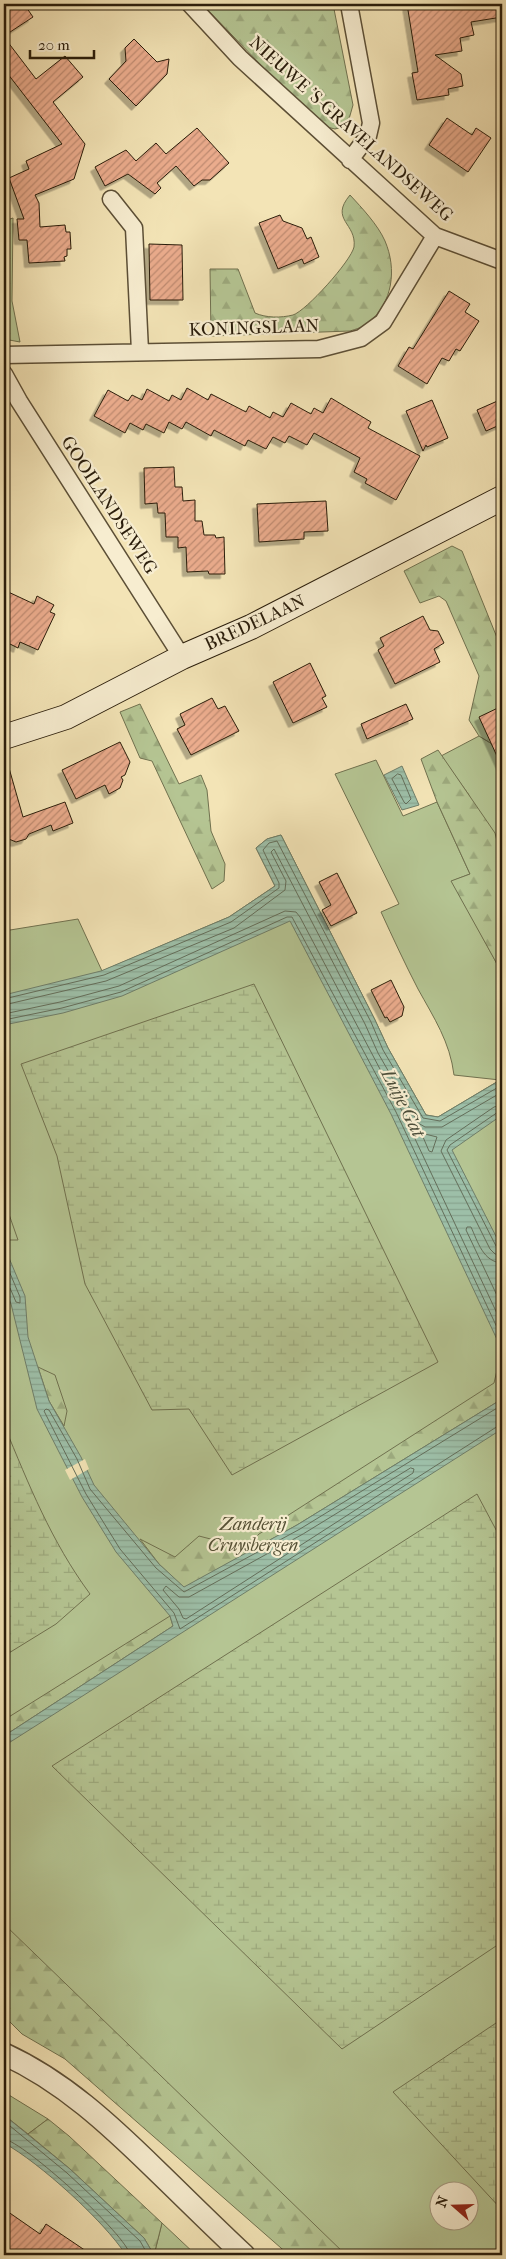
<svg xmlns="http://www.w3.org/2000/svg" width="506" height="2259" viewBox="0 0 506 2259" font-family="'IM FELL French Canon',serif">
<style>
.green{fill:#b5c593;stroke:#70714f;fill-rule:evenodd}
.forest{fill:url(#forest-firs);stroke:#70714f}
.wetland{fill:url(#wetland-marsh);stroke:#70714f}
.water{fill:url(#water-rules);stroke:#6f7e69}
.pier{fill:#f3e4b6}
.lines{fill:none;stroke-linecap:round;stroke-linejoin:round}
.shore{stroke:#646e5a;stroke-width:1}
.building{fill:url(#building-hatch);stroke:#2a1d0b;filter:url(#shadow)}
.minor-casing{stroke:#5c4f36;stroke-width:19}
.tertiary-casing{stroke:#5c4f36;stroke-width:24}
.secondary-casing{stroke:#2a1d0b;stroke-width:26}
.minor{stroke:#f7edd0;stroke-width:16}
.tertiary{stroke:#f7edd0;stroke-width:21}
.secondary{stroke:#f7edd0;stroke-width:24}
.labels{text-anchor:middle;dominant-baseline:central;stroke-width:4.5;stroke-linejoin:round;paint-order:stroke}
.street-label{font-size:18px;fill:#2a1d0b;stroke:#f7edd0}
.park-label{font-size:18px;font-style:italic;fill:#544f34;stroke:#f7edd0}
.water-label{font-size:19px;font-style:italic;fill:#4c4e3a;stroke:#f7edd0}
</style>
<defs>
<pattern id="forest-firs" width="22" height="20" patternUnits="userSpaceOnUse" patternTransform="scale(1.25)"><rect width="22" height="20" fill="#b5c593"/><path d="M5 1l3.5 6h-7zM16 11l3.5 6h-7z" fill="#9ca97d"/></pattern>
<pattern id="wetland-marsh" width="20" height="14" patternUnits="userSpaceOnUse" patternTransform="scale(1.25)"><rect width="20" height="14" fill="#b5c593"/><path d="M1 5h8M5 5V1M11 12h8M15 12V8" fill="none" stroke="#9ca97d"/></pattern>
<pattern id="water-rules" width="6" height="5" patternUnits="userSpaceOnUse" patternTransform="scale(1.25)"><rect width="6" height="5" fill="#9dbfa8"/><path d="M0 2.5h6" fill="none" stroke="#87a48f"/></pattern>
<pattern id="building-hatch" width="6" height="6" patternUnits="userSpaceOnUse" patternTransform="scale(1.25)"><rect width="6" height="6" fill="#ebac8d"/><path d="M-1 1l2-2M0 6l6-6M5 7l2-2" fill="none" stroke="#bf8b71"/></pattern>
<filter id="shadow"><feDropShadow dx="-4.5" dy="4.5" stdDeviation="0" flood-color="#0004"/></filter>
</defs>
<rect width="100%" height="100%" fill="#f3e4b6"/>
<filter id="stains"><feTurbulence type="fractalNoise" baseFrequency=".004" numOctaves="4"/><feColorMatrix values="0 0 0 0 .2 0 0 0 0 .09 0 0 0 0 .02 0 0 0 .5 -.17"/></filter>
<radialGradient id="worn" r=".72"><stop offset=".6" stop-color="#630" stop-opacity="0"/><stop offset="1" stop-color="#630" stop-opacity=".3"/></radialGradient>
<!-- green -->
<path class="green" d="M479,736L502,750V900L497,888V869L469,795L441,756Z
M376,760L403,816L437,802L470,874L452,881L502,973V2255H324L4,1952V931L78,919L102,971L229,917L275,886L256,848L267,839L281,835L375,1020L388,1048L426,1115L438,1117L500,1080L454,1075C450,1042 434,1018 418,989C405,964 393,938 381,912L399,904L335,774ZM438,2192H468V2222H438Z
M4,2092L48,2119L28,2134L4,2115Z
M162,2223L196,2255H154Z"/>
<!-- forest -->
<path class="forest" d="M202,4H333L353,105L347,126L335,129L319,125Z
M350,195C362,208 378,225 385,241C397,269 393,303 368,323C364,327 356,329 350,331L211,336L210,269H238L255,313C266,318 281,318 293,315C306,311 351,261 354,247C357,223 329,220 350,195Z
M13,218L12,301L20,342L4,339V221Z
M452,546L462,551L502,650V750L479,736L469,720L479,676L446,601L439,596L420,603L404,571Z
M140,704L179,784L201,775L207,790L211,831L225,864L224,881L212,889L152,761L140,758L120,712Z
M438,750L495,833L499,849L497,888L502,900V973L451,881L470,874L437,802L421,759Z
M4,1200L18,1240H4Z
M502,1349V1399L297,1525L184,1588L159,1564L140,1539L175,1557L199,1536L245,1548L259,1534L494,1383Z
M38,1367L55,1375L67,1411L64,1426L49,1401Z
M170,1616L173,1626L4,1736V1720Z
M4,1924L346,2255H289L65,2059L22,2034L4,2016Z
M48,2119L69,2136L162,2223L154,2255L144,2238L70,2169L28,2134Z"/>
<!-- wetland -->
<path class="wetland" d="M254,984L438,1362L232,1475L189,1409L152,1410L85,1284L57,1156L21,1064Z
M4,1425C29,1485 51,1541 90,1594L56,1624L4,1656Z
M477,1494L502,1541V1942L342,2049L52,1766Z
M502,2019V2210L393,2092Z"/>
<!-- water -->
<path class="water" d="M402,766L419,805L402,810L384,775Z
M281,835L375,1020L388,1048L426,1115L438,1117L502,1079V1115L452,1150L502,1248V1350L391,1114L290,921L122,996L63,1013L4,1025V995L101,971L229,917L275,886L256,848L267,839Z
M4,1246L25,1296L28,1337L49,1401L81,1457L94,1485L159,1564L184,1587L297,1525L502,1399V1429L4,1746V1736L173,1626L170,1616L116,1552L82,1497L37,1409L11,1304L4,1287Z
M4,2115L70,2169L144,2238L154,2255H126C104,2221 40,2163 4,2143Z"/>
<!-- pier -->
<path class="pier" d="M85,1459L89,1469L70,1480L65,1470Z"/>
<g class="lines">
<!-- shore -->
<path class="shore" d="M398,774L401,775L411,799L406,804L404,802L392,779Z
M4,999L104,975L231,922L279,888V883L263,850L269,843L277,841L371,1022L383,1050L423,1118L440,1121L502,1085
M4,1005L106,981L234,928L285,890L286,881L271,852L274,849L365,1024L378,1053L418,1123L425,1127H442L502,1092
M4,1014L60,1002L119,986L285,911L296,912L300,917L401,1109L502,1324
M4,1020L62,1008L121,992L287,917H292L396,1112L502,1338
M502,1105L494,1107L446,1140L441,1151L490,1249L495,1254L502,1255
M502,1111L498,1112L450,1145L447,1150L496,1246L502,1249
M425,1134L437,1137L432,1152L429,1151L423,1137Z
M4,1259L20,1297V1303L16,1302L10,1288L4,1287
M502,1263C483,1262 478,1242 471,1227H467L466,1230L502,1306
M502,1405L300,1529L184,1592L156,1568L90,1489L77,1459L49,1410L46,1409L44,1411L86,1494L120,1549L174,1613L180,1629L498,1426L502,1425
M411,1468L414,1469L413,1473L186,1619L183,1618L179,1609L163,1590L166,1586L179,1597H189L303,1534Z
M4,2121L67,2173L140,2241L148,2255
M4,2139C23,2141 128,2236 130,2255"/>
</g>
<!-- building -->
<path class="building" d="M4,4H24L33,17L4,36Z
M407,4H502V17L471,22L474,35L460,38L462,51L435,55L461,74L463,86L448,89L449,95L417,100L412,73L418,72Z
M4,37L36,79L65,56L83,77L53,102L85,144L74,179L35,195L39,203L40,227L65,225L66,232H70L71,249H67V256L64,257L65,261L29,263L27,240H19L17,219H24L9,178L29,169L26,161L62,144L4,69Z
M134,39L157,62L169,59L167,74L136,106L109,79L126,61L125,48Z
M447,118L472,135L476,128L491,138L468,172L429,145Z
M197,128L229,163L210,180H202L194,186L176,166L157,183L161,188L155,194L128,174L105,186L95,167L126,150L136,161L156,143L166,154Z
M280,215L283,221L302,228L307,239L311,237L319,257L304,264L302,259L278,269L259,223Z
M149,244L182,245L183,300H150Z
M449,291L470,304L465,312L479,321L460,351L456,349L449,361L442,358L427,384L398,366L409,347L413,349Z
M187,388L208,400L211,394L246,412L249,406L270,418L273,412L283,417L291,403L311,414L314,408L323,413L331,398L371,422L368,428L420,456L396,500L365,483L367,479L354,472L360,458L314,433L307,445L289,436L285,443L273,437L266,449L248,440L245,446L214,430L211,436L186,422L182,429L169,422L164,433L146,424L143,430L130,423L125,433L94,416L108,390L128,401L132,395L142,400L147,389L169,401L172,395L181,400Z
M502,399V424L486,431L477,410Z
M432,400L448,438L427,447L426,445L423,451L406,411Z
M174,467L175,487H182L183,501L195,500V521H202L204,535H215L216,538L224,537L225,574H209L208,571L187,572L186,547L178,548V537H166L165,513H158L157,503L145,504L144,468Z
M326,501L328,531L304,532V539L259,542L257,504Z
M4,590L34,604L37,596L54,605L50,612L55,614L38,650L20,642L18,648L4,641Z
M423,616L430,630L438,631L444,643L434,649L440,662L395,684L378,650L384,646L380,638Z
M310,663L326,696L322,698L327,707L293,723L273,682Z
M212,698L218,709L225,706L239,731L191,755L177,729L185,725L180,714Z
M406,704L413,719L367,739L361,724Z
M502,706V767L479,717Z
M120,742L130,762L125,775L121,777L123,780L120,788L109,794L105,785L76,799L62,770Z
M9,768L23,817L65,802L73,823L53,831L51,825L29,834L26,839L16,842L4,837V769Z
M337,873L357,913L331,926L322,910L331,905L319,882Z
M391,980L404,1007L402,1016L390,1022L387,1017L385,1018L371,990Z
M4,2209L40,2234L46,2224L92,2255H4Z"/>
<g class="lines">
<!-- minor casing -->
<g class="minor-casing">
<path id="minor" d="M190,4L240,58L435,236L502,261
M349,4L371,123L368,136L350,160
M111,199L134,228L140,351
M4,355L319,349L361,338L383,322L435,236
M4,374L19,401L182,657"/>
</g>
<!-- tertiary casing -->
<g class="tertiary-casing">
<path id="tertiary" d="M4,2054C63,2081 110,2125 156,2170C185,2198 214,2227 244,2255"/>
</g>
<!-- secondary casing -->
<g class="secondary-casing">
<path id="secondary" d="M4,737L66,717L182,657L251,627L502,498"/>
</g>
<!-- minor -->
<use href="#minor" class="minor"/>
<!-- tertiary -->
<use href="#tertiary" class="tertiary"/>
<!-- secondary -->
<use href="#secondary" class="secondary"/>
</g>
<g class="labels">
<!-- street labels -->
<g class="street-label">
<text transform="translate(351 129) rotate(42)">NIEUWE 'S-GRAVELANDSEWEG</text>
<text transform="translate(254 328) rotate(-2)">KONINGSLAAN</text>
<text transform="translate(109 505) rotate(57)">GOOILANDSEWEG</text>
<text transform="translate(255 623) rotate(-25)">BREDELAAN</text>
</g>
<!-- park labels -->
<g class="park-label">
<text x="253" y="1524">Zanderij<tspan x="253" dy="21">Cruysbergen</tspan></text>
</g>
<!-- water labels -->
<g class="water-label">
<text transform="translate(403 1103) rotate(63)">Luije Gat</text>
</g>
</g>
<!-- margin -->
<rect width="506" height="2259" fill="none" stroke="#f3e4b6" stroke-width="20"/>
<rect x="5" y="5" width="496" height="2249" fill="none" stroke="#2a1d0b" stroke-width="2.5"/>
<rect x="10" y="10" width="486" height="2239" fill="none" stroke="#2a1d0b"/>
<!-- north arrow -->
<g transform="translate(454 2206) rotate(290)"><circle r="24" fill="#f7edd0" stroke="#a59a81"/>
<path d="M0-4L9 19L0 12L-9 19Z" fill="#8f2418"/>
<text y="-8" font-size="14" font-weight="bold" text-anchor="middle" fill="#2a1d0b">N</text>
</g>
<!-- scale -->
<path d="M30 50v8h64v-8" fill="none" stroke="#2a1d0b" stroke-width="2.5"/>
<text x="38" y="50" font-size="15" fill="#2a1d0b" stroke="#f7edd0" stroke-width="4" paint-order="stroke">20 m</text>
<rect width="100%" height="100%" filter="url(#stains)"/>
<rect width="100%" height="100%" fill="url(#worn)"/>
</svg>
